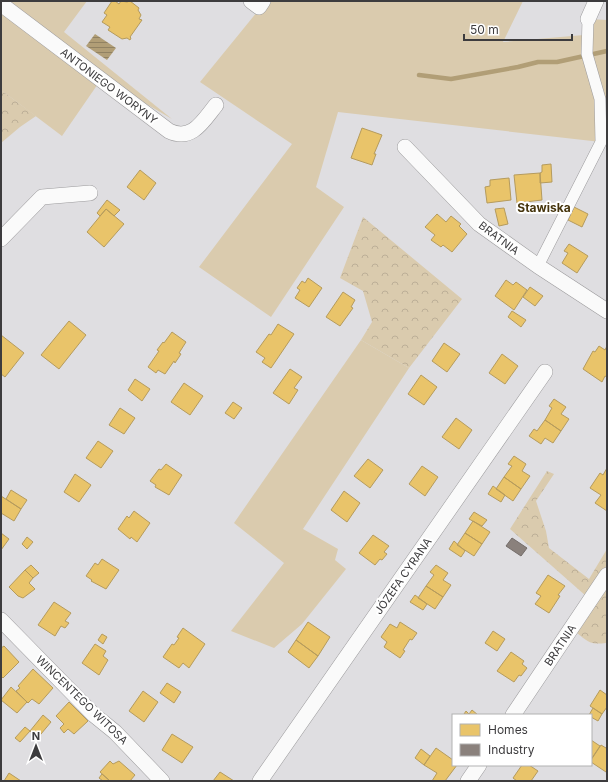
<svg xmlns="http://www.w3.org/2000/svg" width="608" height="782" viewBox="0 0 608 782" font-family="Inter,sans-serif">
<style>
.green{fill:#dacbae}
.forest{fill:url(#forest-crowns)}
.water{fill:url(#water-rules)}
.homes{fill:#e9c46a;stroke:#b59b5d}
.industry{fill:#8a817c;stroke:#736c69}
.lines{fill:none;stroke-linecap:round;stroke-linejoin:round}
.stream{stroke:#b19e76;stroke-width:4.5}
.pedestrian-casing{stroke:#9c9b9d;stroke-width:12}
.minor-casing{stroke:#9c9b9d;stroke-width:16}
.pedestrian{stroke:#fafafa;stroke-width:11}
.minor{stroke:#fafafa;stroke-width:15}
.labels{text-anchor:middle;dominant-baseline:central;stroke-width:4;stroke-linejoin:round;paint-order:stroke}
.street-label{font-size:11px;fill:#3d3c3e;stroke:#fff}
.neighbourhood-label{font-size:12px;font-weight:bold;fill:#46350d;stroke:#fff}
</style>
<defs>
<pattern id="forest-crowns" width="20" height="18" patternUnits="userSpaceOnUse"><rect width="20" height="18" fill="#dacbae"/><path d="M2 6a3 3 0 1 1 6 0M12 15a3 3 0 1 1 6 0" fill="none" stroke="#bcaf97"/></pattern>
<pattern id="water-rules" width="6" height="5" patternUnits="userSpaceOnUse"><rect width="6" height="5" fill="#b19e76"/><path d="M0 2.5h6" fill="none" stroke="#918262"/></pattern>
</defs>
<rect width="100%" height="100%" fill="#dfdee1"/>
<!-- green -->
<path class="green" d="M1,1H87L64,32L172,119L102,78L62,136L1,90Z
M266,1H523L503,42L584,35L588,19L607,20V140L601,142L338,112L316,187L344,207L271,317L199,267L292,144L200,82Z
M361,340L409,368L303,529L338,549L335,560L346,569L302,624L274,648L231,631L284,563L234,523Z"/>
<!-- forest -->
<path class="forest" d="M1,90L36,116L20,127L1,143Z
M363,217L462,299L409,368L361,340L372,322L363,291L340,278Z
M547,471L554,474L536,501L546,531L549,548L589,579L607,549V565L586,596L510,529Z
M607,586V641L606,643C591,645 588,642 577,633Z"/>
<!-- water -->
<path class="water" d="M95,34L116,48L107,60L86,46Z"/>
<!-- homes -->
<path class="homes" d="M112,1H115L119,4L121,1L127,2L130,1L139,8L138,10L141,15L139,19L142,20L130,37L131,38L130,40L127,38L122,39L108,30L110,27L102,22L107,15L104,13Z
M362,128L382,135L374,154H376L372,165L351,158Z
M551,164L552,182L540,183V173L542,172V165Z
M140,170L156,183L144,200L127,187Z
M540,173L542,200L517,203L514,175Z
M509,178L511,200L487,203L485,187L490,186V180Z
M107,200L120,210L114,216L106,209L100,216L97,213Z
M574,207L588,214L582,227L568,220Z
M504,208L508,224L499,226L495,209Z
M106,209L124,224L104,247L87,232Z
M437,214L446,222L451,216L461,224L459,226L467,234L452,252L443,245L441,247L431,240L435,235L425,227Z
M569,244L588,256L577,273L562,263L568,253L564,251Z
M308,278L322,288L309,307L295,298L300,290L297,288L302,281L305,283Z
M506,280L513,285L516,282L527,290L514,310L495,296Z
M530,287L543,296L535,306L523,297Z
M343,292L355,300L351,307L353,308L340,326L326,317Z
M512,311L526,320L521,327L508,317Z
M69,321L86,335L59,369L41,355Z
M278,324L294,334L271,368L262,362L265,358L256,352L269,334L271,335Z
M172,332L186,342L179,353L181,354L175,363L174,361L165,374L158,370L156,373L148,367L159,351L157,350L163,342L164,343Z
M1,335L24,353L5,377L1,374Z
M444,343L460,354L447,372L432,361Z
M599,346L605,350L607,346V377L605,376L602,382L583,369L593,351L595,352Z
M502,354L518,366L505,384L489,373Z
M290,369L302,377L294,388L298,390L289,404L273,393Z
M421,375L437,387L424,405L408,394Z
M135,379L150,389L142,401L128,390Z
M184,383L203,396L190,415L171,402Z
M554,399L566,407L561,414L569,419L561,431L545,420L552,408L549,406Z
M233,402L242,408L234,419L225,413Z
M120,408L135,418L124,434L109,425Z
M456,418L472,430L459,449L442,437Z
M545,420L561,431L553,443L545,438L541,444L529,436L534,429L537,431Z
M98,441L113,451L101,468L86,458Z
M514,456L526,464L522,471L530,476L521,489L504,477L512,466L508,464Z
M368,459L383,470L370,488L354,476Z
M166,464L182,475L169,495L155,487L156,485L150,481L159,469L161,470Z
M422,466L438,477L425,496L409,484Z
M607,468V511L595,503L601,495L590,488L600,473L603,475Z
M75,474L91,485L79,502L64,492Z
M504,477L521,489L513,501L496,489Z
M493,486L505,495L501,502L488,494Z
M11,490L27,500L21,509L6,499Z
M344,491L360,503L347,522L331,510Z
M1,496L21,509L14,521L1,513Z
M134,511L150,523L137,542L131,537L130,539L118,529L127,516L129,518Z
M474,512L487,520L482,526L469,519Z
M473,521L490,532L482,544L465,533Z
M1,533L9,539L1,550Z
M465,533L482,544L474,556L457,545Z
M373,535L389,546L384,552L387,554L382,560L380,559L375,565L359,553Z
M27,537L33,542L27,549L22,544Z
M454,541L465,551L461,557L449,549Z
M102,559L119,570L106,589L91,581L92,580L86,576L95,563L98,565Z
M31,565L39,573L33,578L25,570Z
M436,565L448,573L443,580L451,585L443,597L426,586L434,575L430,572Z
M25,570L33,578L29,583L35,589L23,598L18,596L9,587Z
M548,575L565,586L558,595L560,596L549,613L535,604L541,596L536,593Z
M426,586L443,597L435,609L418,598Z
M415,595L427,604L423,610L410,602Z
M54,602L71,613L65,621L69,623L65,628L61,626L55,636L38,625Z
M308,622L330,637L318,656L296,640Z
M400,622L417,633L412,640L410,639L403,650L405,651L400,658L384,647L387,642L381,637L390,624L397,628Z
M183,628L205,644L189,668L183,663L179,668L163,657L172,644L174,645L179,638L177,637Z
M493,631L505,639L497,651L485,643Z
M102,634L107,637L103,644L98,640Z
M296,640L318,656L309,668L288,652Z
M95,644L106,651L103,656L108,660L99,675L82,663Z
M4,646L19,662L3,678L1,676V648Z
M511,652L524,661L522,664L527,668L521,676L519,675L514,682L497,671Z
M33,669L53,688L39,704L32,699L28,703L16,691L20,688L18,686Z
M167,683L181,692L174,703L160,693Z
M11,687L27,702L17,713L1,700Z
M600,690L607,695V707L602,714L590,706Z
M143,691L158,702L144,722L129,711Z
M69,702L88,721L74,734L68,729L64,733L60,728L64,724L56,716Z
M593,708L602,714L598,721L591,717V715H589Z
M472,710L478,715L464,714L466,711L469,714Z
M43,715L51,722L36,740L35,738L36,736L30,731Z
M25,727L30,731L20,742L15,738Z
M172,734L193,747L182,763L162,750Z
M591,740L600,746L592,758L591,757Z
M601,745L606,748L607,746V770L606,772L591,762V760Z
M436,748L453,760V765H457L445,781H432L437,773L424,765Z
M421,749L430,756L424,765L415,758Z
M110,761L113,764L119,761L135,775L130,781H110L100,772Z
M522,765H529L538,771L531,781H517L513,778Z
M220,772L234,781H213Z
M9,773L21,781H4Z
M102,774L110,781H103L99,778Z"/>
<!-- industry -->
<path class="industry" d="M512,538L527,548L521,556L506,546Z"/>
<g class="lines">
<!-- stream -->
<path class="stream" d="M419,75L451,79L518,67L538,62H557L607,51"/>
<!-- pedestrian casing -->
<g class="pedestrian-casing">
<path id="pedestrian" d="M538,266L601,142L600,99L587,54L588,19"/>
</g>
<!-- minor casing -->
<g class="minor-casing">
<path id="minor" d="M251,1L259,7L263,1
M1,4L169,131C192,142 203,121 216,105
M588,19L596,1
M405,147L479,224L538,266L607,311
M1,239L42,197L90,193
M1,620L94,715L115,732L162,781
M513,715L607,575
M260,781L545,372
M468,781L479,765"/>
</g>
<!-- pedestrian -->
<use href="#pedestrian" class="pedestrian"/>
<!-- minor -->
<use href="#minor" class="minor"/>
</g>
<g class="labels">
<!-- street labels -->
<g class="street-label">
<text transform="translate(109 86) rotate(37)">ANTONIEGO WORYNY</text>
<text transform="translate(499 238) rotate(37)">BRATNIA</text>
<text transform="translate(403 576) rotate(-55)">JÓZEFA CYRANA</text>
<text transform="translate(560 645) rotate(-56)">BRATNIA</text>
<text transform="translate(82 700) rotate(44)">WINCENTEGO WITOSA</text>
</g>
<!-- neighbourhood labels -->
<g class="neighbourhood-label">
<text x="544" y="207">Stawiska</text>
</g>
</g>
<!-- border -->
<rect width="608" height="782" fill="none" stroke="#3d3c3e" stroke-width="4"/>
<!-- legend -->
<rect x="452" y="714" width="140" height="52" fill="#ffffff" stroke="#b1b1b2"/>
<rect x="460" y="724" width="20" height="12" fill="#e9c46a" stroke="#b1b1b2"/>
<text x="488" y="734" font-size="12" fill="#3d3c3e">Homes</text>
<rect x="460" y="744" width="20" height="12" fill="#8a817c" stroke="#b1b1b2"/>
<text x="488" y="754" font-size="12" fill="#3d3c3e">Industry</text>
<!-- north arrow -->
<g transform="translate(36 746)" stroke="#ffffff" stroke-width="3" paint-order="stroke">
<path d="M0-3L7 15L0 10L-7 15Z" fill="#3d3c3e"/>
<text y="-6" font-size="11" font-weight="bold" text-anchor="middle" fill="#3d3c3e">N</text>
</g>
<!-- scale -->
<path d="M464 34v6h108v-6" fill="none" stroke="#3d3c3e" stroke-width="2"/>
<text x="470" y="34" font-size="12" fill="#3d3c3e" stroke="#ffffff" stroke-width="3" paint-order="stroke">50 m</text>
</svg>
